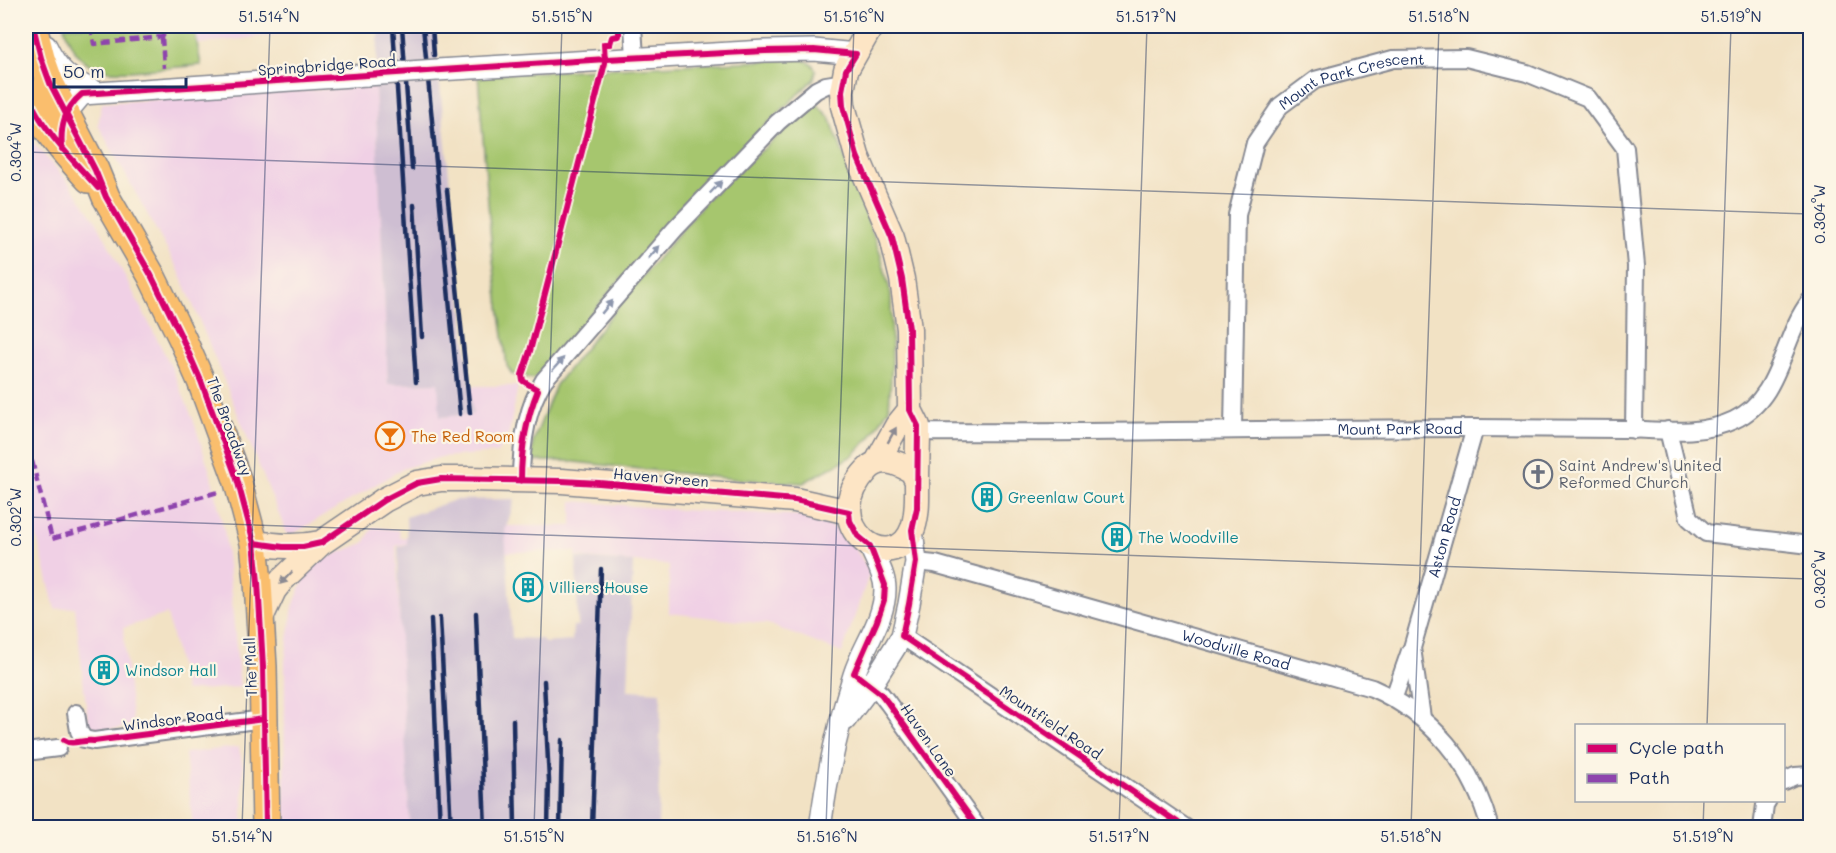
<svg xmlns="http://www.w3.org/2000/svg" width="1836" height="853" viewBox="0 0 1836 853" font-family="Mali,sans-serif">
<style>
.built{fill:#f0d0e5}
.industrial{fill:#cebed2}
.green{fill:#a6c66e;stroke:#607a66;stroke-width:1.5}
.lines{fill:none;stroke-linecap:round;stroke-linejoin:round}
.minor-casing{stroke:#868891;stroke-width:20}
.tertiary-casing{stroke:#868891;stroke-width:24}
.secondary-casing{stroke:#868891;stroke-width:27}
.primary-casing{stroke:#868891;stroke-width:30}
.minor{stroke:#fff;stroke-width:16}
.tertiary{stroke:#fff;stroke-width:21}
.secondary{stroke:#fde5c5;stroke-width:24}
.primary{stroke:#fabe6d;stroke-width:27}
.rail{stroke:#1b2f5e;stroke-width:4.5}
.tertiary-bridge-casing{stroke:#868891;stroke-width:24;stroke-linecap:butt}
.tertiary-bridge{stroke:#fff;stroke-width:21}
.quiet{stroke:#8e44ad;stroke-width:4.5;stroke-dasharray:9 4.5;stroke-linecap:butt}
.cycleway-casing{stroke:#fcf5e5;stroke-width:10}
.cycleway{stroke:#d6006c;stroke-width:6}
.oneway{fill:#8d97ae}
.oneway2{fill:#8c8a92}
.ticks{fill:none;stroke:#1b2f5e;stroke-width:1.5;stroke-opacity:0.45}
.labels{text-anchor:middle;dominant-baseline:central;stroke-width:4.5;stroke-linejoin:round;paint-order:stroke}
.street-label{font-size:15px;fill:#1b2f5e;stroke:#fcf5e5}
.food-label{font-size:15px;fill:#c56008;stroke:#fcf5e5;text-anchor:start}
.worship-label{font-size:15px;fill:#5b616d;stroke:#fcf5e5;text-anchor:start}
.culture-label{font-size:15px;fill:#0d838f;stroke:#fcf5e5;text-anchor:start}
.neatline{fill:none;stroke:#1b2f5e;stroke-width:2}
.ticks-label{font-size:15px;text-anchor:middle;fill:#1b2f5e}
</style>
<rect width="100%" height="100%" fill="#fcf5e5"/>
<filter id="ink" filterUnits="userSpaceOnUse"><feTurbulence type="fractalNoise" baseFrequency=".0167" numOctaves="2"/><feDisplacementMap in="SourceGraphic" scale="12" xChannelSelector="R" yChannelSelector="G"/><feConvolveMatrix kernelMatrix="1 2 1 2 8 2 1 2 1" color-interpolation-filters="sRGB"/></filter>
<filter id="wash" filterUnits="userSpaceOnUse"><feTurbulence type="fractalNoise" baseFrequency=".008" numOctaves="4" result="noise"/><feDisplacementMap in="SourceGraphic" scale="24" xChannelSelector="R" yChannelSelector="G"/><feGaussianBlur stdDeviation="1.35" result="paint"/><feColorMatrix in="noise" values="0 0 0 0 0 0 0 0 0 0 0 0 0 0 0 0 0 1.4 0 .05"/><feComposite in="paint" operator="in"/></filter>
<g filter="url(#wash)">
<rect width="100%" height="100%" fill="#f2e2c4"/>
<!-- built -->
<path class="built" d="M194,26H325L326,29L197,44Z
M375,86L388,384L439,383L441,417L473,414L470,386H518L509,433L497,453L441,457L402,469L293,534H287L180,273L98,125L102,103Z
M26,135L66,179L96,220L171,366L193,419L211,475L225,534L240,687L185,691L167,614L123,628L133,727L97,730L88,723L75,607L55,609L34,525L26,478Z
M572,501L683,510L812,516L846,534L870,572L842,653L768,624L669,613V565L576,557V551L419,554V541L396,546L410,827L284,828L285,661L293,606L310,564L364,543L373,527L399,530L400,538L488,526H572Z
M239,747L243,767V827H193L185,753Z"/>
<!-- industrial -->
<path class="industrial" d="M402,26H436L439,76L473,414L440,417L438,383L388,384L375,86L379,27Z
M515,499L505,531L512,638L542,639L544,643L572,641L573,626H578L576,558L633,562L628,690L661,692L658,827H410L400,642L398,547L407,544L406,517L455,500Z"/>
<!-- green -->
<path class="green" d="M64,26H194L201,65C182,67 163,68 144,70C101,74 77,72 64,26Z
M802,59L812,64L816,71L814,79L700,188L539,374L533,379L512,374L507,366L492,253L478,75Z
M816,103L830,118L881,256L891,294L892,362L889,408L871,437L852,456L803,483L734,479L565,461H532L533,442L556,385L627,295L710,196Z"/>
</g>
<g filter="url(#ink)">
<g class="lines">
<!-- minor casing -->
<g class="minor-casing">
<g id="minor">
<path d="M633,26L635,57"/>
<path id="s1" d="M1233,430L1237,215L1255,143L1280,106L1315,80L1393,59L1466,58L1527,73L1588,98L1625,148L1636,266L1634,430"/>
<path d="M1668,430L1689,518L1706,533L1810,545"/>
<path id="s2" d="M918,432C1103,434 1289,428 1474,428C1524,428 1574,429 1624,429C1660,430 1701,436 1734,420C1782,398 1781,338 1810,301"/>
<path d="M521,481C521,447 525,410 544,380L675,229L778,122L816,90L826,85L844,82"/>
<path id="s3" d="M916,562L935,564L996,581L1372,688C1431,714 1473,764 1490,828"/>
<path d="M902,636L1186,828"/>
<path d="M863,680L881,694L888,703L978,828"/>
<path d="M1394,697L1410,651"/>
<path d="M76,713L79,731L84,739L94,741L264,719"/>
<path id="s4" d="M1422,718L1412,648L1475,428"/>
<path d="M26,752L58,748"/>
<path d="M1784,781L1795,776L1810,775"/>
<path d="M1762,828L1765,805L1768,800"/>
</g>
</g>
<!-- tertiary casing -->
<g class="tertiary-casing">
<path id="tertiary" d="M46,46C58,72 70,80 96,92
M437,70L765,51L814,50L856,54
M62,125L66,113L82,94L367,75
M845,720L870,687L902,636L909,604L916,562L912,530
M820,828C827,776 838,724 854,675C863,646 885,620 885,589C885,574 875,559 870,546"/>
</g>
<!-- secondary casing -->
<g class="secondary-casing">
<path id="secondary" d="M871,26L846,70L842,91L843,106L857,156L892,237L902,279L909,329L910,410L918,426V432C918,448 917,465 917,482C917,497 918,513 913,528C894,581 814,526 867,470C880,455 897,462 912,471L917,481
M877,462L897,426L910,410
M254,543C278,546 297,548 321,543
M260,620L274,590L282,580L321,543L384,500L417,483L441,479H467L562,481L795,500L849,512"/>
</g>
<!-- primary casing -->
<g class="primary-casing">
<path id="primary" d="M33,26L41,58L50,83L95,170L106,197L151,275L182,338L201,381L237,479L254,543L258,582L263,667L266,828
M26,91C40,125 64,152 89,179"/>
</g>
<!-- minor -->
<use href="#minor" class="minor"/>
<!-- tertiary -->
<use href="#tertiary" class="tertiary"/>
<!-- secondary -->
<use href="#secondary" class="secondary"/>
<!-- primary -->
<use href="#primary" class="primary"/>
<!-- rail -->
<path class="rail" d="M393,26L416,382
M402,26L412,169
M423,26L460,414
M432,26L434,55
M447,190L470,413
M414,205L422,337
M476,613L485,828
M440,618L451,828
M431,619L440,828
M544,681L549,781L548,828
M513,720L515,828
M560,828L562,740
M592,828L601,569"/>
<!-- tertiary-bridge casing -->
<g class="tertiary-bridge-casing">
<path id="tertiary-bridge" d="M367,75L437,70"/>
</g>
<!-- tertiary-bridge -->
<use href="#tertiary-bridge" class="tertiary-bridge"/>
<!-- quiet -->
<path class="quiet" d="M91,26L94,44L162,37L171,26
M162,37L164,68
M32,461L52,539L218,492"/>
<!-- cycleway casing -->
<g class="cycleway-casing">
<path id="cycleway" d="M33,26L41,58L50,83L95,170L106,197L151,275L182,338L201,381L237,479L254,543L258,582L263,667L266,828
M26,91C41,129 71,158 98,188
M62,149C60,127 64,109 82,94L606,59L765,51L814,50L856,54L846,70L842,91L843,106L857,156L892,237L902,279L909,329L910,410L918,426L917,508L912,530L916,562L909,604L902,636L1186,828
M521,481C521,449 526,419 538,390L523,381L522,375L530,351L605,63L604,44H610L612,37L619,36V26
M254,543L283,547H303L321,543L384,500L417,483L441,479L562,481L599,483L795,500L849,512L850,521L858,536L870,546L885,585L884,600L877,621L854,673L881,694L888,703L978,828
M64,740C73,746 82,739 94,741L264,719"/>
</g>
<!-- cycleway -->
<use href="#cycleway" class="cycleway"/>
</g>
<!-- one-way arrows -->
<defs><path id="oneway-solid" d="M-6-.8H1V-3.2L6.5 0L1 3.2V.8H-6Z" transform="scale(1.5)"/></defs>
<g class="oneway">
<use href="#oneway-solid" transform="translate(716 187) rotate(-46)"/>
<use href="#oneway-solid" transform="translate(654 252) rotate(-48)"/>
<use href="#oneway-solid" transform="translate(607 307) rotate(-50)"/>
<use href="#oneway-solid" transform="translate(558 364) rotate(-48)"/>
</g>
<g class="oneway2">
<use href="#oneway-solid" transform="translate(892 435) rotate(-61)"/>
<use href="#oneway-solid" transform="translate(286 578) rotate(134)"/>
</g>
</g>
<!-- ticks -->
<path class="ticks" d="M26,152L1810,214M26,517L1810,579M1707,726L1731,26M242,828L270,26M534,828L562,26M826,828L854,26M1119,828L1147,26M1411,828L1439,26M1703,828L1704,800"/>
<!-- icons -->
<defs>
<g id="bar-ring" transform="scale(1.5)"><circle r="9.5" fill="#fcf5e5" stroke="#e8710a" stroke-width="1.5"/><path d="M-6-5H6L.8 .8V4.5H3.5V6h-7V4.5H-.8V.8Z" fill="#e8710a"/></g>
<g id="church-ring" transform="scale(1.5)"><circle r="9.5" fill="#fcf5e5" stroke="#6b7280" stroke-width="1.5"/><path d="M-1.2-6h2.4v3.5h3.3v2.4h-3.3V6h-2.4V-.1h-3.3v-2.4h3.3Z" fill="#6b7280"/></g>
<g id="building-ring" transform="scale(1.5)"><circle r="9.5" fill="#fcf5e5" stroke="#0f9aa8" stroke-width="1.5"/><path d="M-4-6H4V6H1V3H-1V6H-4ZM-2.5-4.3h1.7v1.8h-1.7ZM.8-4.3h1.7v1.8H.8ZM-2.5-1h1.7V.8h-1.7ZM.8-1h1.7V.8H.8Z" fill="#0f9aa8"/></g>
</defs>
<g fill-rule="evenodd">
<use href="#bar-ring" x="390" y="436"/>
<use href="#church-ring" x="1538" y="474"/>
<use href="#building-ring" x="987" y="497"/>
<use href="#building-ring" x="1117" y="537"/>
<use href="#building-ring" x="528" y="587"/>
<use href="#building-ring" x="104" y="670"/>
</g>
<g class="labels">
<!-- street labels -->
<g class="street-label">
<text transform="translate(327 65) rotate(-4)">Springbridge Road</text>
<text stroke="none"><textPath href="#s1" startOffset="412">Mount Park Crescent</textPath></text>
<text transform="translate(230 426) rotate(70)">The Broadway</text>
<text stroke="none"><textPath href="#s2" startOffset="482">Mount Park Road</textPath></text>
<text transform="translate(661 477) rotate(5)">Haven Green</text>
<text stroke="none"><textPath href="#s4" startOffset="186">Aston Road</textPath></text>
<text stroke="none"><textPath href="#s3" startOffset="332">Woodville Road</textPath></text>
<text transform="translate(250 667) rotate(-92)">The Mall</text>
<text transform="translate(173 719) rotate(-7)">Windsor Road</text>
<text transform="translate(1051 722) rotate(34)">Mountfield Road</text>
<text transform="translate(929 740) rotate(55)">Haven Lane</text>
</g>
<!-- food labels -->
<g class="food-label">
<text x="411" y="436">The Red Room</text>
</g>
<!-- worship labels -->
<g class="worship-label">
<text x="1559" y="465">Saint Andrew's United<tspan x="1559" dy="17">Reformed Church</tspan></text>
</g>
<!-- culture labels -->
<g class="culture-label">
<text x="1008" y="497">Greenlaw Court</text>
<text x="1138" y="537">The Woodville</text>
<text x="549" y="587">Villiers House</text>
<text x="125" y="670">Windsor Hall</text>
</g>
</g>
<!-- margin -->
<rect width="1836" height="853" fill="none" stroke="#fcf5e5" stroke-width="66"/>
<!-- legend -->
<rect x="1575" y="724" width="210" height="78" fill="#fcf5e5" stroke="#a2a6af" stroke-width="1.5"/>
<rect x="1587" y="744" width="30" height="9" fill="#d6006c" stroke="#a2a6af" stroke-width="1.5"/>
<text x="1629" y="754" font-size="18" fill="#1b2f5e">Cycle path</text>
<rect x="1587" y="774" width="30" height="9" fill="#8e44ad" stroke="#a2a6af" stroke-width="1.5"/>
<text x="1629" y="784" font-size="18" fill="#1b2f5e">Path</text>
<!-- scale -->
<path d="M54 78v9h132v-9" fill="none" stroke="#1b2f5e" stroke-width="3"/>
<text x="63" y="78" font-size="18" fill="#1b2f5e" stroke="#fcf5e5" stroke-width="4.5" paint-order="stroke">50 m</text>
<rect x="33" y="33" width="1770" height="787" class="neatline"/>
<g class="ticks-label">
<text x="269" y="22">51.514°N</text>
<text x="562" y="22">51.515°N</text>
<text x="854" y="22">51.516°N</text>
<text x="1146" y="22">51.517°N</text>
<text x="1439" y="22">51.518°N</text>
<text x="1731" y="22">51.519°N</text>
<text transform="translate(16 152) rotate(-90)" y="5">0.304°W</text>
<text transform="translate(1820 214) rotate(-90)" y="5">0.304°W</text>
<text transform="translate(16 517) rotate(-90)" y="5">0.302°W</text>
<text transform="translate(1820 579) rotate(-90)" y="5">0.302°W</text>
<text x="242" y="842">51.514°N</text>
<text x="534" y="842">51.515°N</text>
<text x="827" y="842">51.516°N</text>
<text x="1119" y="842">51.517°N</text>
<text x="1411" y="842">51.518°N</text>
<text x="1703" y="842">51.519°N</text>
</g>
</svg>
